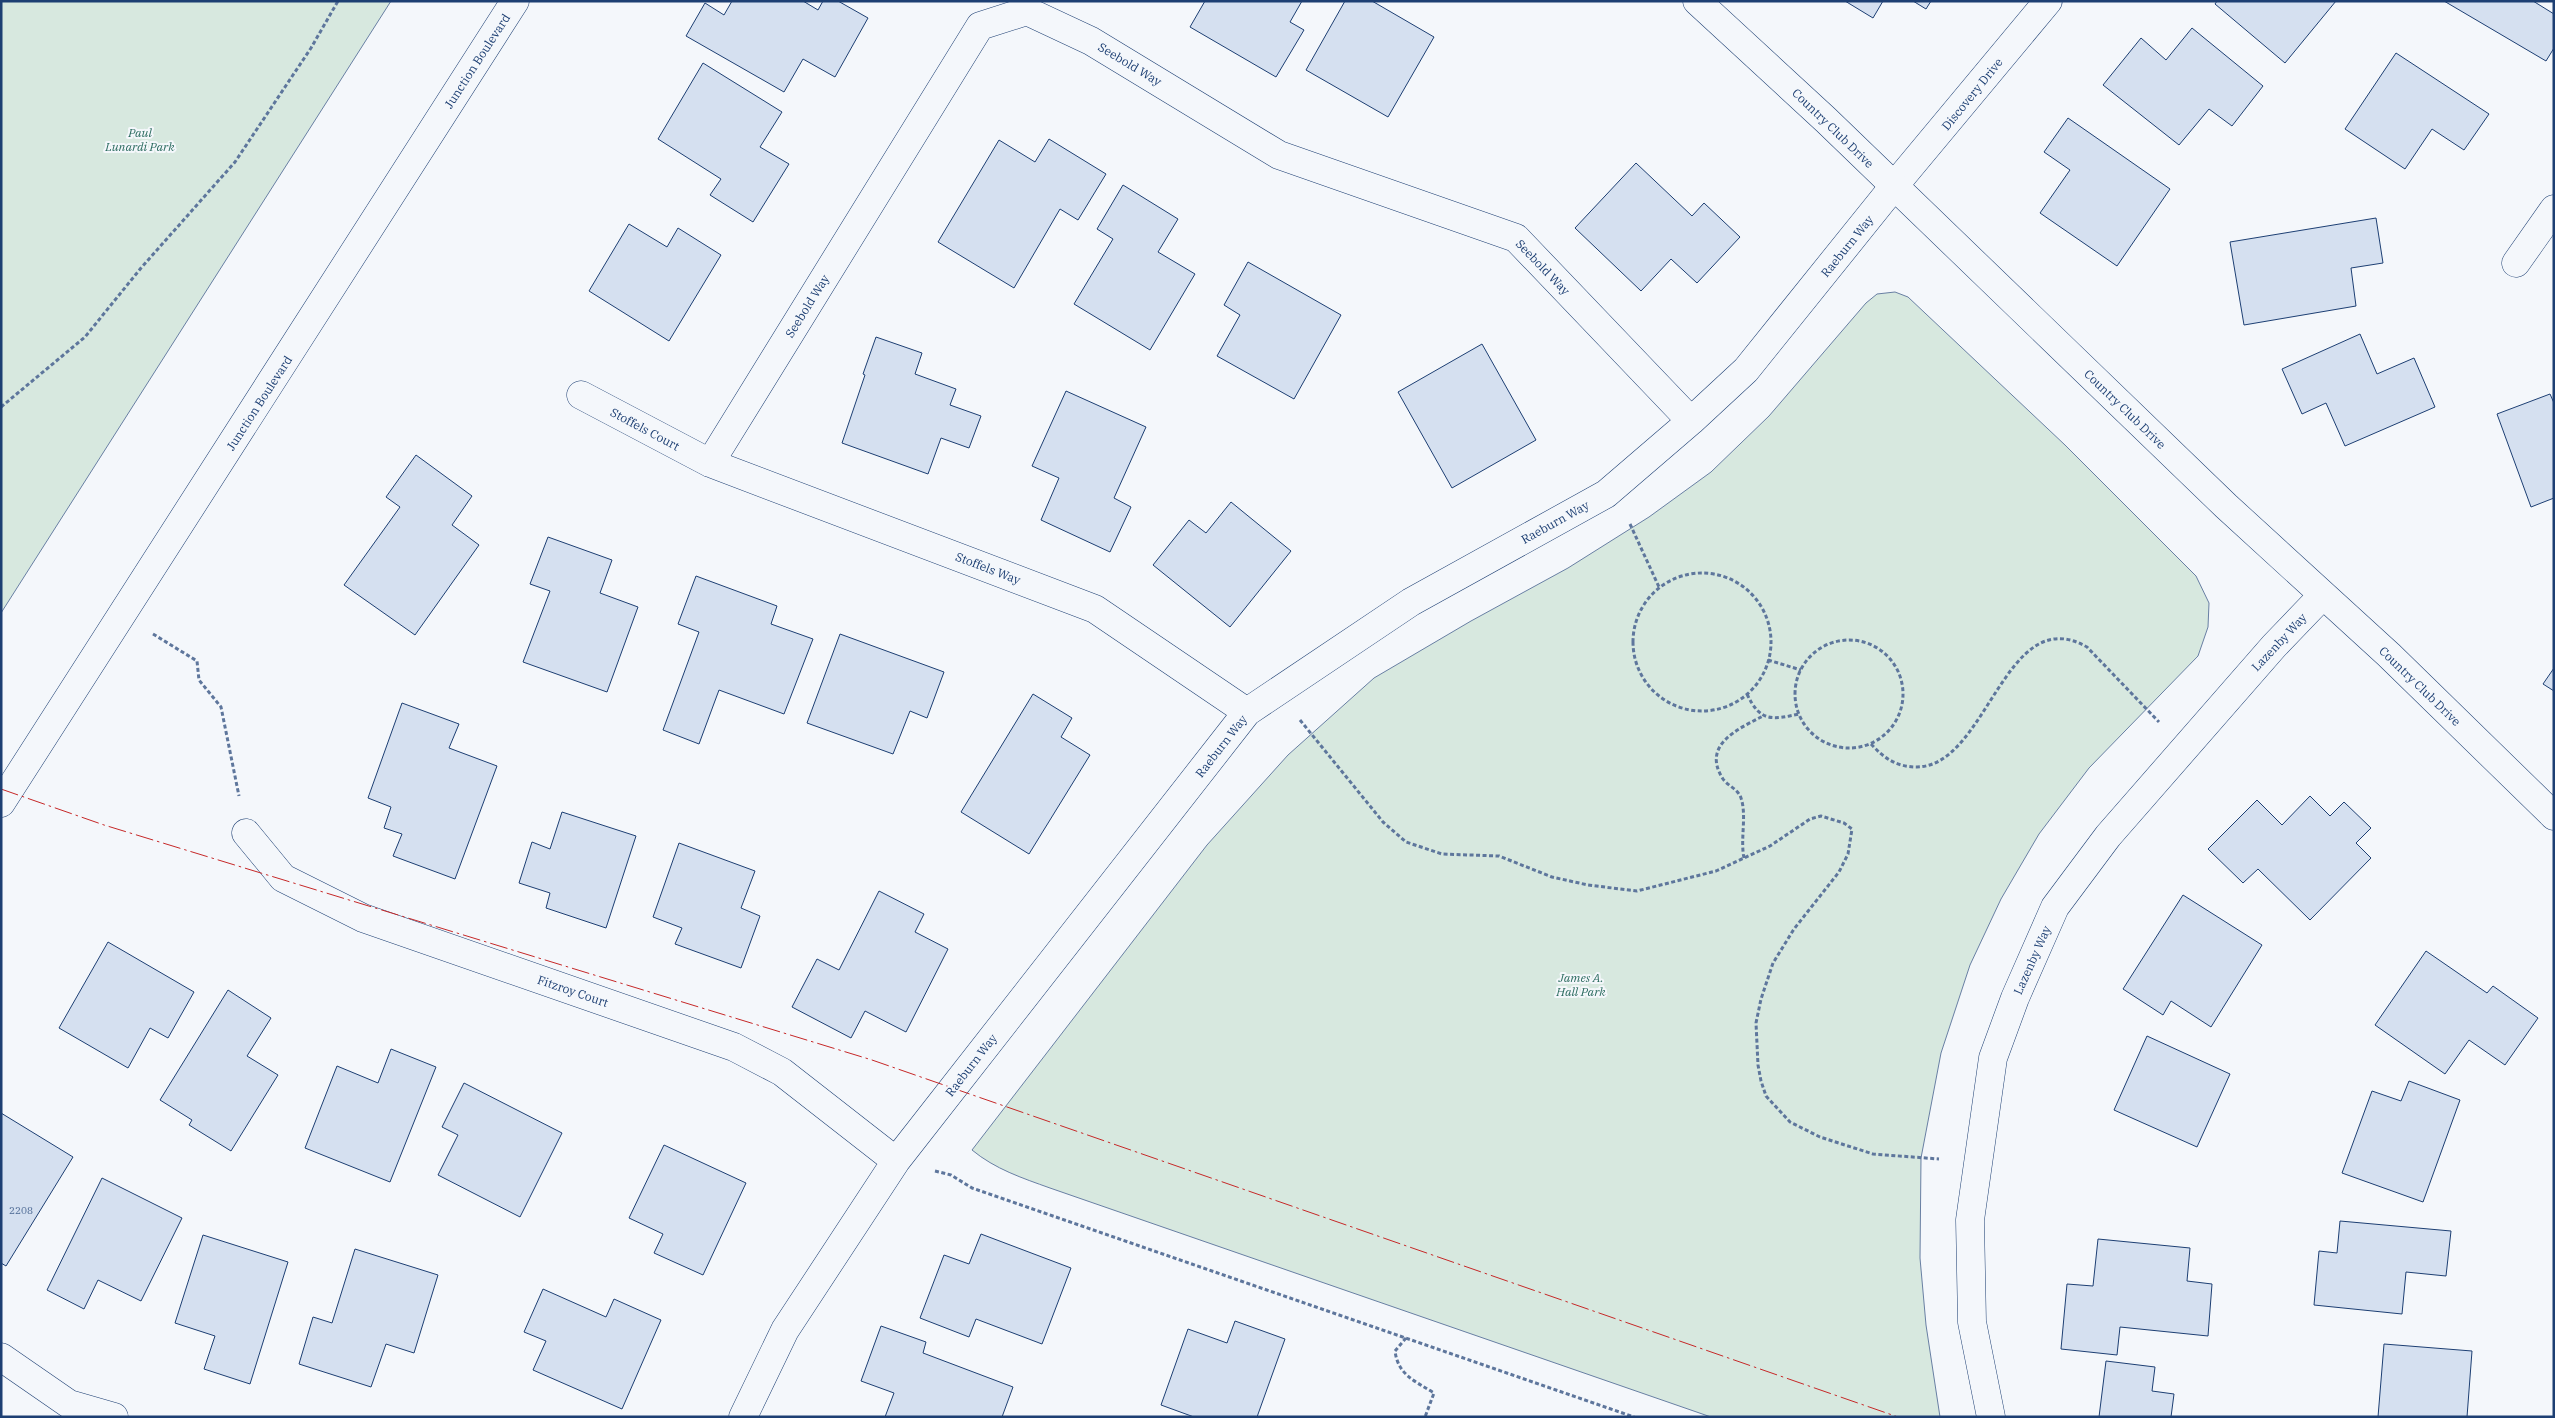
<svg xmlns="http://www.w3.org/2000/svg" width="2555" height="1418" viewBox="0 0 2555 1418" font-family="'IBM Plex Serif',serif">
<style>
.green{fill:#d7e8df;stroke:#687fa3}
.building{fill:#d5e0f0;stroke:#1d3f73}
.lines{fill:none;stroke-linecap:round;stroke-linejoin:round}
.street-casing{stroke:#1d3f73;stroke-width:29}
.secondary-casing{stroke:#1d3f73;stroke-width:29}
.path{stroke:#5e769c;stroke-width:3;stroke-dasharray:4 2.5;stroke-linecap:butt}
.street{stroke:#f4f7fb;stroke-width:28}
.secondary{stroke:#f4f7fb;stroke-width:28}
.power{stroke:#c62828;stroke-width:1;stroke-dasharray:18 4 2.5 4;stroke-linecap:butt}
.labels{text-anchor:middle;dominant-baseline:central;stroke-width:4;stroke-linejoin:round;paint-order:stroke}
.number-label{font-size:10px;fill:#4b6792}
.street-label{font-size:12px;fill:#1d3f73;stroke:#f4f7fb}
.park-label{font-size:12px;font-style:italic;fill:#2c6c60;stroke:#f4f7fb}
</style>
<rect width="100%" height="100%" fill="#f4f7fb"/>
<!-- green -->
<path class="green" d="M1,1H391L1,613Z
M1895,292L1908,297L2065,445L2196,576L2209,603L2208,627L2198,656L2089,768L2039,834L2001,899L1970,965L1941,1053L1921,1158L1920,1258L1926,1325L1940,1417H1711L1050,1188C1022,1178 995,1169 972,1150L1207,845L1288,755L1374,678L1471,621L1568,568L1649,517L1711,472L1769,416L1866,303L1877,294Z"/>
<!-- building -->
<path class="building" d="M732,1H803L818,10L823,1H838L868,18L835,77L803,59L784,92L686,36L705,3L724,15Z
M1205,1H1302L1290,22L1304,30L1276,77L1190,27Z
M1345,1H1372L1434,37L1388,117L1306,70Z
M1845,1H1883L1873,18Z
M1913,1H1931L1926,9Z
M2217,1H2336L2285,63L2215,4Z
M2444,1H2533L2554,14V48L2546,61Z
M2192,28L2263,86L2232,126L2209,109L2179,145L2103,85L2141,38L2166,60Z
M2396,53L2489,114L2464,150L2432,129L2405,169L2345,129Z
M703,63L782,112L760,147L789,164L753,222L710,195L721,179L658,139Z
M2068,118L2170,189L2117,266L2040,213L2070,170L2044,152Z
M1049,139L1106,174L1078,220L1060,209L1014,288L938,242L999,140L1035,162Z
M1636,163L1692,216L1704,203L1740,237L1697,283L1671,259L1641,291L1575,228Z
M1123,185L1178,219L1158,252L1195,274L1150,350L1074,304L1113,239L1097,229Z
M2376,218L2383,263L2351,268L2356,306L2244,325L2230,242Z
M629,224L667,247L678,228L721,255L669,341L589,291Z
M1248,262L1341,315L1294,399L1217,356L1240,315L1224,305Z
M2360,334L2377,374L2414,358L2435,407L2345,446L2326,403L2302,414L2282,369Z
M876,337L922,353L915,374L956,389L950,405L981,416L969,448L941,438L928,474L842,443L865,375L863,374Z
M1482,344L1536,440L1452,488L1398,392Z
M1066,391L1146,427L1114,498L1131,507L1110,552L1041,520L1059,478L1032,466Z
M2550,394L2554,403V498L2531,507L2497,414Z
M416,455L472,496L452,525L479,545L415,635L344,585L400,507L386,497Z
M1231,502L1291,551L1230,627L1153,565L1189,520L1206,533Z
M548,537L612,560L600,593L638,607L607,692L523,662L550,591L530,584Z
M696,576L777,606L771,624L813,639L784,714L719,690L699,744L663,730L699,632L678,624Z
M840,634L944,672L927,718L910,711L893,754L807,723Z
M2554,668V691L2543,684Z
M1033,694L1072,718L1061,737L1090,755L1029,854L961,812Z
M402,703L459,724L449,748L497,766L455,879L393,856L402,834L384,828L391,807L368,798Z
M2310,796L2330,816L2344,802L2371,828L2356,843L2371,858L2310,920L2258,869L2243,883L2208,849L2257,800L2282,825Z
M562,812L636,836L606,928L546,908L550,893L519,883L532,842L550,849Z
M679,843L755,871L741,908L760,916L741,968L675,944L682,928L653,917Z
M879,891L924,914L915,932L948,949L906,1032L865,1011L851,1038L792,1007L817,959L839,970Z
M2183,895L2262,945L2211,1027L2171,1001L2163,1015L2123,989Z
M108,942L194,992L168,1038L150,1028L128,1068L59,1028Z
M2426,951L2487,993L2493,986L2538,1018L2505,1065L2469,1040L2445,1074L2375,1025Z
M228,990L271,1018L247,1056L278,1075L231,1151L189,1125L192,1120L160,1100Z
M2147,1036L2230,1074L2197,1147L2114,1110Z
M391,1049L436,1067L390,1182L305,1148L337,1066L378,1083Z
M2409,1081L2460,1100L2423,1202L2342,1173L2372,1091L2401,1101Z
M464,1083L562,1133L520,1217L438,1175L458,1135L442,1127Z
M1,1113L73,1157L6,1266L1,1263Z
M664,1145L746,1183L703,1275L654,1253L663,1234L629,1218Z
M102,1178L182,1218L141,1301L98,1280L84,1309L47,1290Z
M2340,1221L2451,1231L2446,1276L2406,1272L2402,1314L2314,1305L2319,1251L2337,1253Z
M981,1234L1071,1268L1042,1344L976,1319L969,1337L920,1318L944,1255L969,1264Z
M203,1235L288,1262L250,1384L204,1369L215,1336L175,1323Z
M2098,1239L2190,1248L2187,1281L2212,1284L2208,1336L2120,1327L2117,1355L2061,1349L2067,1284L2093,1286Z
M355,1249L438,1275L414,1353L386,1344L371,1387L299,1364L313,1317L332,1323Z
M543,1289L606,1317L614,1299L661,1320L622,1409L533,1370L546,1341L524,1332Z
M1235,1321L1285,1339L1257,1417H1194L1161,1405L1188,1329L1227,1343Z
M881,1326L926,1342L923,1353L1013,1387L1002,1417H885L894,1393L861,1381Z
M2384,1344L2472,1351L2467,1417H2378Z
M2106,1361L2155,1367L2152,1391L2174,1394L2171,1417H2099Z"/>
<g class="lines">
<!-- street casing -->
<g class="street-casing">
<path id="street" d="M2516,263L2554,209
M581,395L710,463L1095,609L1247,712
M710,463L980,26L1027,11L1091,41L1279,155L1516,238L1691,421
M246,833L283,878L363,918L734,1047L782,1072L896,1161
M1,1357L69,1404L114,1417
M743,1417L785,1330L896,1161L1247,712L1411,602L1606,494L1691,421L1746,370L1894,186L2048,1
M1991,1417L1972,1322L1970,1220L1993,1058L2015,998L2055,907L2108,836L2274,646L2322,596"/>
</g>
<!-- secondary casing -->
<g class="secondary-casing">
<path id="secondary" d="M1697,1L1826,120L2226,506L2389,655L2554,816
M1,803L515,1"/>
</g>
<!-- path -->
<path class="path" d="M1,407L85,337L141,268L235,162L311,48L338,1
M1630,524L1659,587
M1633 642a69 69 0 1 1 138 0a69 69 0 1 1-138 0Z
M153,634L197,661L199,680L221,707L239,796
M1795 694a54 54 0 1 1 108 0a54 54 0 1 1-108 0Z
M1768,660L1801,670
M1747,694C1760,722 1772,720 1799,714
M1300,720L1383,822L1406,842L1442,854L1499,856L1552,877L1588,885L1637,891L1716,871L1770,846L1810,819L1821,816L1844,823L1852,829L1848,854L1839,872L1794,929L1773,963L1761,999L1756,1023L1758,1065L1761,1081L1766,1096L1790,1122L1820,1137L1873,1154L1939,1159
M1871,744C1884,758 1896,767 1917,767C1988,766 2005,600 2087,647L2159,722
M1744,858C1740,839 1747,816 1741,798C1738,789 1728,786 1723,779C1701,745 1738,729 1763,716
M935,1171L951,1175L972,1188L1634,1417
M1406,1338L1395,1351C1398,1375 1415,1381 1434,1393L1425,1417"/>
<!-- street -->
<use href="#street" class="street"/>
<!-- secondary -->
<use href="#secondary" class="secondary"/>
<!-- power -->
<path class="power" d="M1,789L104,825L872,1060L1898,1417"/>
</g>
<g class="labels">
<!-- number labels -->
<g class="number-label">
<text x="21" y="1210">2208</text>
</g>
<!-- street labels -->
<g class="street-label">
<text transform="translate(477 61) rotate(-57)">Junction Boulevard</text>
<text transform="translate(1130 64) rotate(31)">Seebold Way</text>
<text transform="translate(1972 94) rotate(-51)">Discovery Drive</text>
<text transform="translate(1833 128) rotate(44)">Country Club Drive</text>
<text transform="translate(1847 246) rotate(-51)">Raeburn Way</text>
<text transform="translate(1543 267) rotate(46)">Seebold Way</text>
<text transform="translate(807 306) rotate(-58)">Seebold Way</text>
<text transform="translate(259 403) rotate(-57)">Junction Boulevard</text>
<text transform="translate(2125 409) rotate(44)">Country Club Drive</text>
<text transform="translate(645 429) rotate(28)">Stoffels Court</text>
<text transform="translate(1555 522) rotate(-29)">Raeburn Way</text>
<text transform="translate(988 568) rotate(21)">Stoffels Way</text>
<text transform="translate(2279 642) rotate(-47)">Lazenby Way</text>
<text transform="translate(2420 686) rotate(44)">Country Club Drive</text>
<text transform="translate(1221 746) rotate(-52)">Raeburn Way</text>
<text transform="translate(2032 960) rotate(-66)">Lazenby Way</text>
<text transform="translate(573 991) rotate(19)">Fitzroy Court</text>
<text transform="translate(971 1065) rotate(-52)">Raeburn Way</text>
</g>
<!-- park labels -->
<g class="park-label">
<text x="140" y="132">Paul<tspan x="140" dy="14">Lunardi Park</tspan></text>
<text x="1581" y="977">James A.<tspan x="1581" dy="14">Hall Park</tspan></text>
</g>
</g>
<!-- border -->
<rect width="2555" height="1418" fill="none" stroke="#1d3f73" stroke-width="5"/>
</svg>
